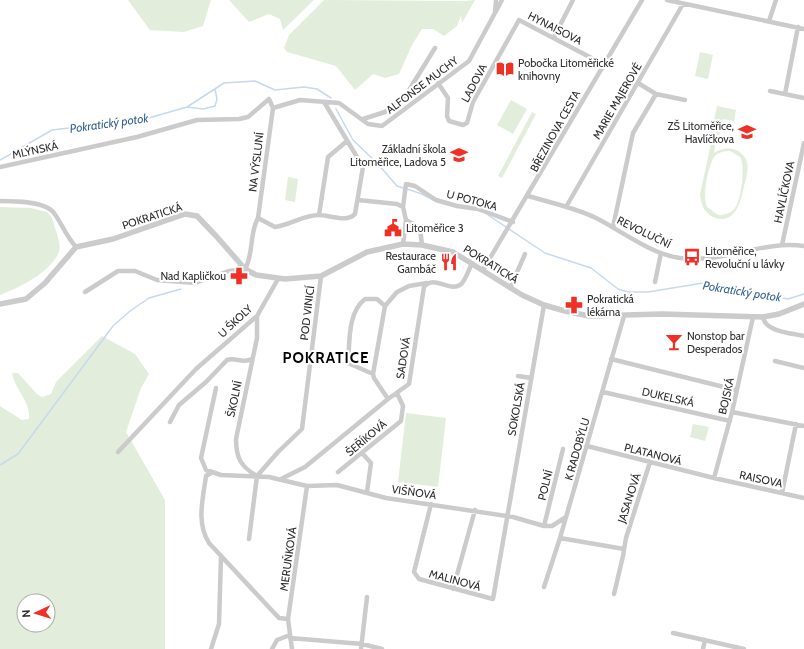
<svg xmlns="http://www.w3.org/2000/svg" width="804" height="649" viewBox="0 0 804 649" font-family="Cabin,sans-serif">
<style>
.green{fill:#e2eddb;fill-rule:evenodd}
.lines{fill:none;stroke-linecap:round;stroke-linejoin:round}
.stream{stroke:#c6d9ee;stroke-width:1.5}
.minor{stroke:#cbcbcb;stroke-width:4.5}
.tertiary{stroke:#cbcbcb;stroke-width:5.5}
.labels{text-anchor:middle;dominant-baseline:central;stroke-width:4;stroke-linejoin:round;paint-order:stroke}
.street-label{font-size:11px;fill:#2e2e2e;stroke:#fff}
.poi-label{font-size:11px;fill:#2e2e2e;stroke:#fff;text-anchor:start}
.water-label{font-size:12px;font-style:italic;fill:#376595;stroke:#fff}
.district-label{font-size:15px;font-weight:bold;letter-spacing:1px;fill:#000;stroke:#fff}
</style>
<rect width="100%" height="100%" fill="#fff"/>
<!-- green -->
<path class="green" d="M128,0H211L203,26L184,32L150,30Z
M229,0H314L283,30L280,19L269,14L249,22Z
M324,0L464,1L475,0L462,23L461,16L457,26L444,36L433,29H422L412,45L399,74L385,78L373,74L355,90L336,66L287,52L284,48L289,35Z
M700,52L713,55L708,79L695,76Z
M511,100L527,109L513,134L497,125Z
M717,106L736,110L734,121L723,119L719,136L711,134Z
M532,112L536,114L502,178L498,176Z
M712,139L716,140L714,153C725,145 742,147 747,162C749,170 746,178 744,186C741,202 735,226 713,217C703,212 701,203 700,194ZM730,151L740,157C746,166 741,199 735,208C730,214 724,215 718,215L707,207C702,198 708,164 715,156C719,152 724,151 730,151Z
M288,177L298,179L295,202L285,200Z
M0,207L31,208L47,212C53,217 54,224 56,231C58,237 61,246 59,252C51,272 19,288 0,295Z
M102,336L135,354L149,374L141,388L126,432L165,500V649H0V406L22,420L29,419C31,402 15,390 12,373H18L37,394L42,397L51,394L56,382ZM24,601H48V625H24Z
M406,413L446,418L438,487L398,482Z
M693,424L709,427L705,441L690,437Z"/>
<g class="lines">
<!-- stream -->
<path class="stream" d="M187,107L203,109L215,106L217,99L215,89
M336,109L353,140L378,164L397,186L403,188
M0,160L52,130L145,119L187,107L224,83L255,81L275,90L304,87L317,89L331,98
M407,189L422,194L433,200
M488,215L545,253L591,268L618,289L628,292H648L703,283L788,299L804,294
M0,465L18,454L113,326L130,311L149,298L181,289"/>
<!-- minor -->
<path class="minor" d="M667,0L804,29
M495,12L496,0
M769,21L776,0
M554,37L573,0
M438,83L448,98L447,116L449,121L463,125L467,123L473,102L519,20L603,64
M638,83L656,94L685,100
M770,91L804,98
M785,94L798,27
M273,108L300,100L339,103L368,124L382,126L469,61L502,0
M363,119L385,112L406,95L435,48
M0,167L137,137L197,120L239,119L248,117L269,99L273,108L258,218C249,233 254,254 245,269L229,271L195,283L157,280L135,271H118L85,292
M528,196C551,203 577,208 598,219C623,232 651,254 680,258C722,264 762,240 804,246
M358,200L397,204L403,207L406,220L403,244
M0,201C14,201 45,201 54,213C62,224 66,236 76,247
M403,207L406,184L415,186L436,200L457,206L478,209L513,222
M566,207L683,4
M319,215L328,157L347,141
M258,218L275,227C290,225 304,215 319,215C329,215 347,223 355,214L363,167L324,102
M406,220L420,228L422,245
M613,227L633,133L656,94
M782,245L804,143
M483,270L642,0
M655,282L661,253
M510,288L525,254
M257,316V338L236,439C236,458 241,467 257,476
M763,317C765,332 792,333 804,336
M611,359L736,390
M775,361L804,368
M373,374L348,363C350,343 347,313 365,299H377L385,306
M518,376L531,378
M216,388L201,458L206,470L221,475L269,477L307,486L337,485L386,498L513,517L544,526H552L566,517
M603,392L730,421
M388,399L374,378L373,374L385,306L397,292L409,286L427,283
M732,412L804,426
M170,422L179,405L206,382L227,360C236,357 242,364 252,359
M587,446L714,478L804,498
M118,452L196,369L257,316L278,279
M362,453L371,463L367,492
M338,472L401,421L403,406L397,393
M211,473L206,476C203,499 196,522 209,543L279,618L288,619
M257,476L278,452L302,429L321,276
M714,478L732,412L753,317
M281,479L305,467L388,399L409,384L424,287C434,274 448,292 460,285C465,282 469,269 472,263
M782,493L796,424
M431,504L414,572L419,579L493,599L544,305
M544,526L563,449
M560,538L624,549
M249,539L257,476
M544,587L560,538L624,316
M453,589L475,510
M614,594L623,556L626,538L650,462
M673,633L744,649
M290,638L362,644L382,649
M211,649L219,624L221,556
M272,649L277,640L290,635
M292,649L288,619L307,486
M361,649L367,597
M703,649L705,640"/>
<!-- tertiary -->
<path class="tertiary" d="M0,304L26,299L45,283L76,247L113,239L185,214L197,216L217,237L245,269L256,275L285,279L321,276L367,252L403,244L422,245L453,252L522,295L544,305L565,311L589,316L662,314L763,317L779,314L804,304"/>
</g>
<!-- icons -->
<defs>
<g id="library-bare" transform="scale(1.38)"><path d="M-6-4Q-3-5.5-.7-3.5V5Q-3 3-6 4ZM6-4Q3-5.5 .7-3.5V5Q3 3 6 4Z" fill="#f02f25" stroke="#fff" stroke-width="2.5" paint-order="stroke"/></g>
<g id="school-bare" transform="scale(1.38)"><path d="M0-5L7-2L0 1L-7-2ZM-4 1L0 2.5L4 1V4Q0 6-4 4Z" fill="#f02f25" stroke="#fff" stroke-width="2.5" paint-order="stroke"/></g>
<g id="civic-bare" transform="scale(1.38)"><path d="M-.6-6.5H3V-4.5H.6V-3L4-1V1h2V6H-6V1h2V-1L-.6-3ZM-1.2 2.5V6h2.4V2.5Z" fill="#f02f25" stroke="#fff" stroke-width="2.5" paint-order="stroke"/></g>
<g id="bus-bare" transform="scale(1.38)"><path d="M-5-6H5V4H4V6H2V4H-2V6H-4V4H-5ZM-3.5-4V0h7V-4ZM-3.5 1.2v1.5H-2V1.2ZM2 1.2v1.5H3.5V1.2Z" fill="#f02f25" stroke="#fff" stroke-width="2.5" paint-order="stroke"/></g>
<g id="restaurant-bare" transform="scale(1.38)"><path d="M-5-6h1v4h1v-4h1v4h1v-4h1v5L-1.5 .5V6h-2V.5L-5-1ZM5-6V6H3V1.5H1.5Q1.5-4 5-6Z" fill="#f02f25" stroke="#fff" stroke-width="2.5" paint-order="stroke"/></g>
<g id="pharmacy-bare" transform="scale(1.38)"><path d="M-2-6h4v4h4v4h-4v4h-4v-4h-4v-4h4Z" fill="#f02f25" stroke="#fff" stroke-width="2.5" paint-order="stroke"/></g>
<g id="bar-bare" transform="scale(1.38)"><path d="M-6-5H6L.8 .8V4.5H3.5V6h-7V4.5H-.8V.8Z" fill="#f02f25" stroke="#fff" stroke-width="2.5" paint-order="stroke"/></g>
</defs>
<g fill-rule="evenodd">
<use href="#library-bare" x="505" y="69"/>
<use href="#school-bare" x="747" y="132"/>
<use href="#school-bare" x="459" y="155"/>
<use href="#civic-bare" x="393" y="228"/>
<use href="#bus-bare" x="692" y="257"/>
<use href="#restaurant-bare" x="449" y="262"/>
<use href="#pharmacy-bare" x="239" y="276"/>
<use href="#pharmacy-bare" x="574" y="305"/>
<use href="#bar-bare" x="674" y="342"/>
</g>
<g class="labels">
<!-- street labels -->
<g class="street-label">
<text transform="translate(555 28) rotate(27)">HYNAISOVA</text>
<text transform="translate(474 83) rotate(-62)">LADOVA</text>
<text transform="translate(422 85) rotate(-37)">ALFONSE MUCHY</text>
<text transform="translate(617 101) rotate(-60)">MARIE MAJEROVÉ</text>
<text transform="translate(555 131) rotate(-61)">BŘEZINOVA CESTA</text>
<text transform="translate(35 150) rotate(-12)">MLÝNSKÁ</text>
<text transform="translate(256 162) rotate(-83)">NA VÝSLUNÍ</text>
<text transform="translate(784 192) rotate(-78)">HAVLÍČKOVA</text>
<text transform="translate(472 200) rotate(15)">U POTOKA</text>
<text transform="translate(152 216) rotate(-18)">POKRATICKÁ</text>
<text transform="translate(644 232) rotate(26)">REVOLUČNÍ</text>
<text transform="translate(491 264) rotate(32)">POKRATICKÁ</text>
<text transform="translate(307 313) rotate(-83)">POD VINICÍ</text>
<text transform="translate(235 321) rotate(-43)">U ŠKOLY</text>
<text transform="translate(403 358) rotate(-81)">SADOVÁ</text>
<text transform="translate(726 396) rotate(-77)">BOJSKÁ</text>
<text transform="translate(668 397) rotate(13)">DUKELSKÁ</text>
<text transform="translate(234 399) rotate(-78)">ŠKOLNÍ</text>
<text transform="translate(516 409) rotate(-80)">SOKOLSKÁ</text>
<text transform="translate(366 438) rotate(-40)">ŠEŘÍKOVÁ</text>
<text transform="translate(577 449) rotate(-74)">K RADOBÝLU</text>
<text transform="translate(653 454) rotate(14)">PLATANOVÁ</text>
<text transform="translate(761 479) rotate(12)">RAISOVA</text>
<text transform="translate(545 485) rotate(-76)">POLNÍ</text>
<text transform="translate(414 492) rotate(8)">VIŠŇOVÁ</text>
<text transform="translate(629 498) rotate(-72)">JASANOVÁ</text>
<text transform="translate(288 559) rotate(-82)">MERUŇKOVÁ</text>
<text transform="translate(455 580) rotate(15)">MALINOVÁ</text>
</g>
<!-- poi labels -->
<g class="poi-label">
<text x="518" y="63">Pobočka Litoměřické<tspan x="518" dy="13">knihovny</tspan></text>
<text x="734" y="126" text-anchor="end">ZŠ Litoměřice,<tspan x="734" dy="13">Havlíčkova</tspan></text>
<text x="446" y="149" text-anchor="end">Základní škola<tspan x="446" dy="13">Litoměřice, Ladova 5</tspan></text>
<text x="406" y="228">Litoměřice 3</text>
<text x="705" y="251">Litoměřice,<tspan x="705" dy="13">Revoluční u lávky</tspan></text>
<text x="436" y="256" text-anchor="end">Restaurace<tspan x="436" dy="13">Gambáč</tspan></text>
<text x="226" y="276" text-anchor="end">Nad Kapličkou</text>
<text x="587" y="299">Pokratická<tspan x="587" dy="13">lékárna</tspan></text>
<text x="687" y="336">Nonstop bar<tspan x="687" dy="13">Desperados</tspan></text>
</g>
<!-- water labels -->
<g class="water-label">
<text transform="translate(109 123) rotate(-8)">Pokratický potok</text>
<text transform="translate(742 291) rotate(9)">Pokratický potok</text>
</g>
<!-- district labels -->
<g class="district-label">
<text x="326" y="358">POKRATICE</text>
</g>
</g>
<!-- north arrow -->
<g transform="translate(36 613) rotate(266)"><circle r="19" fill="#ffffff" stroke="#ababab"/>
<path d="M0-3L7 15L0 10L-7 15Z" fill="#f02f25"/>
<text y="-6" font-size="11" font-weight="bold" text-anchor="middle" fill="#2e2e2e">N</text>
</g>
</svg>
